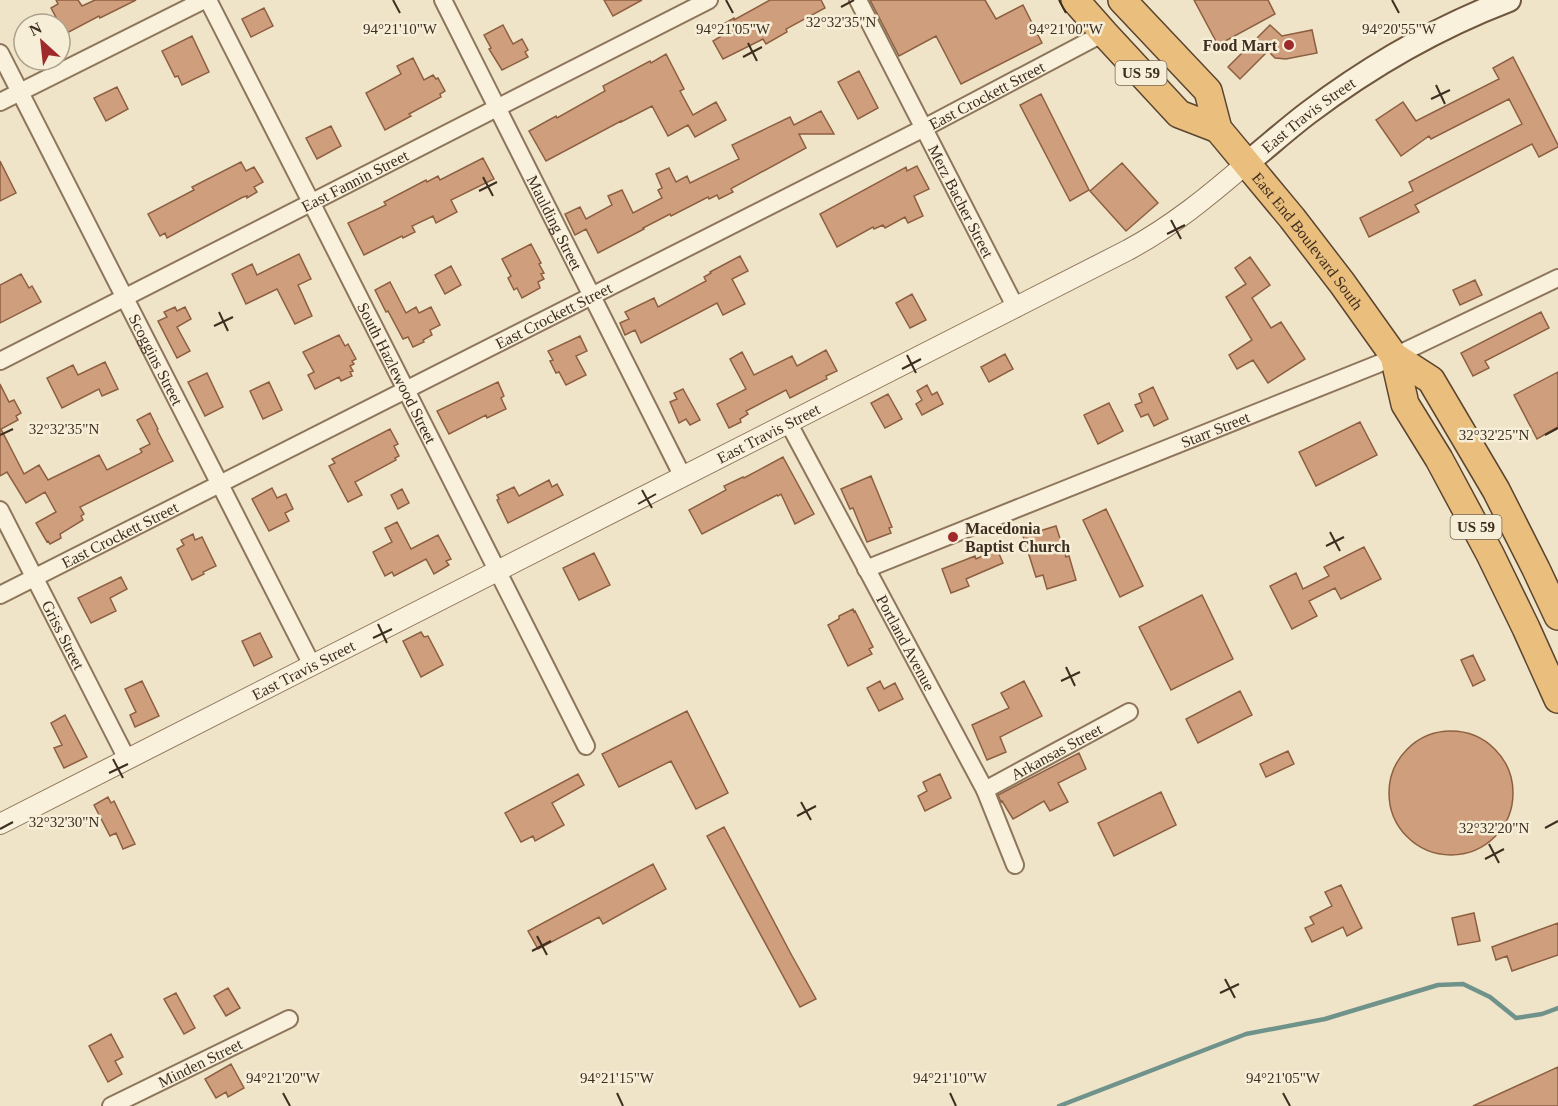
<svg xmlns="http://www.w3.org/2000/svg" width="1558" height="1106" viewBox="0 0 1558 1106" font-family="'Times New Roman',serif">
<style>
.lines{fill:none;stroke-linecap:round;stroke-linejoin:round}
.stream{stroke:#6f938a;stroke-width:4.5}
.building{fill:#cf9f7d;stroke:#8d5f41;stroke-width:1.5}
.minor-casing{stroke:#8d765c;stroke-width:20}
.tertiary-casing{stroke:#8d765c;stroke-width:22}
.secondary-casing{stroke:#6f573f;stroke-width:26}
.trunk-casing{stroke:#5b4430;stroke-width:30}
.minor{stroke:#faf1dc;stroke-width:16}
.tertiary{stroke:#faf1dc;stroke-width:20}
.secondary{stroke:#faf1dc;stroke-width:22}
.trunk{stroke:#eabe7c;stroke-width:27}
.ticks{fill:none;stroke:#3d2e20;stroke-width:2}
.poi-dot{fill:#9e2a2b;stroke:#f7eed8;stroke-width:2}
.labels{text-anchor:middle;dominant-baseline:central;stroke-width:5;stroke-linejoin:round;paint-order:stroke}
.shield{fill:#f7eed8;stroke:#756857;stroke-width:1.5}
.shield-label{font-size:15px;font-weight:bold;fill:#3d2e20}
.poi-label{font-size:16px;font-weight:bold;fill:#3d2e20;stroke:#f7eed8;text-anchor:end}
.street-label{font-size:16px;fill:#3d2e20;stroke:#f7eed8}
.ticks-label{font-size:15px;text-anchor:middle;fill:#3d2e20;stroke:#f7eed8;stroke-width:5;stroke-linejoin:round;paint-order:stroke}
</style>
<rect width="100%" height="100%" fill="#f0e4c8"/>
<g class="lines">
<!-- stream -->
<path class="stream" d="M1059,1106L1246,1034L1325,1019L1438,985L1463,984L1490,997L1516,1018L1542,1014L1558,1008"/>
</g>
<!-- building -->
<path class="building" d="M56,0H78L82,6L95,0H136L100,18L99,16L65,34L51,8L58,4Z
M604,0H642L613,16Z
M770,0H821L825,8L786,29L787,32L766,44L763,39L723,59L713,41L723,35L718,27L734,18V20Z
M870,0H985L996,19L1023,5L1042,43L961,84L936,36L899,56Z
M1194,0H1268L1275,14L1218,45Z
M264,8L273,26L251,37L242,19Z
M503,25L513,44L522,39L528,50L525,52L528,57L502,70L489,49L491,48L484,35Z
M1270,25L1282,36L1312,30L1317,53L1286,59L1275,58L1268,51L1240,79L1228,67Z
M192,36L209,72L182,85L178,76L175,77L162,51Z
M666,54L684,89L680,91L693,115L716,102L726,120L695,137L688,125L668,136L652,106L621,122V121L546,161L529,131L556,116L557,118L605,91L603,86L650,61L651,63Z
M1513,57L1558,145V147L1539,157L1532,144L1415,205L1419,212L1369,237L1360,218L1413,191L1409,182L1522,124L1509,99L1431,139L1429,136L1401,156L1376,120L1403,102L1416,121L1499,79L1493,68Z
M413,58L424,80L433,75L436,79L438,78L445,91L440,94L441,97L409,114L411,116L385,130L366,93L401,74L397,66Z
M859,71L878,108L858,119L838,82Z
M117,87L128,109L106,121L94,98Z
M1041,94L1089,190L1070,201L1020,105Z
M821,111L834,134H799L806,148L732,188L731,189L733,192L719,199L717,195L709,199L708,197L671,216L670,214L643,228L644,229L598,253L586,229L575,235L565,214L580,207L586,219L612,205L608,196L622,190L633,213L662,198L658,190L662,188L656,174L669,168L676,182L687,176L690,183L739,159L732,145L790,117L794,125Z
M331,126L341,146L317,159L306,138Z
M483,158L494,179L451,200L457,212L436,223L433,216L412,226L415,232L403,238L402,236L364,255L348,223L386,205L384,202L426,180L427,182L438,176L440,180Z
M0,161L16,193L0,201Z
M241,162L246,171L254,167L263,182L254,187L257,192L247,198V196L243,197L167,238L165,233L160,236L148,214L194,190L192,187Z
M1122,163L1158,203L1126,231L1090,191Z
M917,166L929,189L914,196L923,216L908,223L905,217L885,228L883,225L874,229L873,227L837,247L820,214L906,167L907,171Z
M531,244L541,263L539,264L544,273L541,274L544,279L538,282L540,288L522,298L517,288L514,290L508,278L511,276L502,259Z
M299,254L311,279L298,285L312,316L295,324L277,289L246,304L232,274L252,264L257,275Z
M740,256L748,271L732,279L745,304L723,315L717,303L641,343L635,330L625,335L620,323L629,319L625,312L654,298L658,307L706,281L704,277L711,273L710,272Z
M1250,257L1270,285L1252,298L1271,328L1281,322L1305,359L1268,383L1253,360L1237,369L1229,355L1252,340L1226,297L1246,284L1235,268Z
M451,266L461,285L445,294L435,275Z
M21,274L29,288L32,286L41,302L0,323V285Z
M1475,280L1482,295L1460,305L1453,290Z
M390,282L406,313L416,307L419,313L431,307L440,325L430,330L432,335L423,340L424,342L413,347L408,337L403,339L388,311L386,312L375,290Z
M912,294L926,320L910,328L896,303Z
M175,307L177,311L185,307L191,319L177,327L190,351L177,358L158,321L167,317L164,312Z
M1541,312L1549,328L1485,361L1489,368L1473,376L1461,353Z
M339,335L345,346L348,344L356,359L352,361L354,364L350,366L353,371L350,372L352,376L341,381L339,377L315,389L308,375L314,372L303,352Z
M580,336L587,351L576,356L586,375L566,385L559,372L556,373L550,361L553,360L548,351Z
M826,350L837,371L826,376L827,379L790,398L786,390L746,411L748,414L740,419L741,422L729,428L717,404L746,389L730,359L742,352L754,375L792,356L797,366Z
M1005,354L1013,369L989,382L981,367Z
M105,362L118,389L102,396L99,389L62,408L47,378L73,365L78,375Z
M1558,372V427L1537,439L1514,395Z
M207,373L223,407L205,416L188,382Z
M269,382L282,410L263,419L250,391Z
M498,382L504,396L501,398L506,409L487,418L486,415L449,434L437,411Z
M0,384L9,402L14,400L21,413L16,416L18,420L1,429L24,474L39,465L48,480L99,455L107,470L141,453L142,452L140,449L150,444L137,420L150,413L158,429L157,430L173,461L80,507L84,514L81,516L83,520L60,534L61,538L50,544L48,541L47,542L36,523L56,512L45,492L26,503L7,472L0,476Z
M927,385L932,395L937,392L943,404L922,415L916,404L922,400L917,391Z
M1153,387L1168,419L1154,426L1148,414L1141,417L1135,405L1142,402L1139,394Z
M683,389L700,420L690,425L686,419L679,423L670,402L677,399L674,393Z
M888,394L902,419L885,428L871,403Z
M1109,403L1123,431L1098,444L1084,415Z
M1360,422L1377,455L1316,486L1299,452Z
M390,429L398,444L394,446L399,456L395,458L396,460L355,482L362,495L348,502L329,466L335,463L332,459Z
M783,457L814,514L795,524L781,494L778,496L777,495L702,534L689,510L726,490L724,486L743,477L744,478Z
M871,476L892,527L889,528L891,533L867,542L853,508L850,509L841,489Z
M549,480L552,487L557,484L563,495L508,523L497,500L499,499L497,495L514,487L519,496Z
M272,488L277,498L286,494L293,509L285,513L289,521L269,531L252,499Z
M402,489L409,503L398,509L391,495Z
M1106,509L1143,586L1120,597L1083,520Z
M397,522L411,549L438,535L451,559L446,561L449,565L434,574L426,559L394,576L392,572L385,576L373,552L392,542L385,528Z
M1056,526L1066,557L1069,556L1076,580L1047,589L1043,575L1036,577L1023,536Z
M193,534L195,540L202,537L216,566L203,572L204,574L192,580L177,549L184,545L181,540Z
M1364,547L1381,579L1341,599L1335,588L1309,601L1317,616L1292,629L1270,586L1296,573L1303,589L1329,576L1324,567Z
M997,549L1003,563L966,579L969,586L951,593L942,569L975,556L976,559Z
M594,553L610,585L579,600L563,568Z
M121,577L127,589L110,598L116,611L91,623L78,598Z
M1202,595L1233,659L1171,690L1139,627Z
M853,609L854,612L855,611L873,647L869,649L872,654L848,666L828,625L839,619V616Z
M421,632L424,637L428,636L443,665L421,677L403,641Z
M260,633L272,657L254,666L242,641Z
M1473,655L1485,680L1473,686L1461,660Z
M142,681L159,716L135,727L130,715L136,712L125,689Z
M880,681L884,689L895,683L903,699L879,711L867,688Z
M1024,681L1042,716L1000,737L1006,752L987,760L972,725L1009,708L1001,693Z
M1240,691L1252,715L1198,743L1186,719Z
M687,711L728,793L696,809L671,761L619,787L602,754Z
M65,715L87,757L64,768L54,748L62,745L51,723Z
M1389 793a62 62 0 1 1 124 0a62 62 0 1 1-124 0Z
M1288,751L1294,764L1266,777L1260,764Z
M1079,753L1086,769L1058,783L1068,802L1050,811L1044,801L1013,819L1002,801L1001,802L998,795Z
M578,774L584,785L552,803L564,825L535,841L533,836L521,842L505,813Z
M940,774L951,798L925,811L918,796L927,791L923,782Z
M1161,792L1176,825L1114,856L1098,823Z
M108,797L111,803L114,801L135,844L123,849L116,833L110,836L94,805Z
M724,827L791,954L816,999L800,1007L707,836Z
M653,864L666,889L603,924L599,917L538,949L528,931Z
M1341,885L1362,928L1347,936L1343,927L1312,942L1305,928L1314,924L1310,917L1332,906L1325,892Z
M1474,913L1480,941L1458,945L1452,918Z
M1558,923V955L1512,971L1507,956L1496,960L1492,947Z
M228,988L240,1008L226,1016L214,996Z
M176,993L195,1028L184,1034L164,999Z
M111,1034L123,1057L115,1061L122,1074L108,1082L89,1046Z
M231,1064L244,1088L228,1097L226,1092L216,1098L205,1079Z
M1558,1067V1106H1473Z"/>
<g class="lines">
<!-- minor casing -->
<g class="minor-casing">
<g id="minor">
<path id="s1" d="M208,0L311,202L586,746"/>
<path id="s2" d="M443,0L683,477"/>
<path id="s3" d="M858,0L1016,308"/>
<path id="s4" d="M0,53L312,665"/>
<path d="M0,102L204,0"/>
<path id="s5" d="M0,361L709,0"/>
<path id="s6" d="M789,424L985,790L1015,865"/>
<path id="s7" d="M0,510L127,759"/>
<path id="s8" d="M866,569L1378,364L1558,278"/>
<path id="s9" d="M0,595L924,128L1104,33"/>
<path id="s10" d="M985,790L1129,712"/>
<path id="s11" d="M111,1106L289,1019"/>
</g>
</g>
<!-- tertiary casing -->
<g class="tertiary-casing">
<g id="tertiary">
<path id="s12" d="M0,824L1128,250C1172,226 1209,196 1247,163"/>
</g>
</g>
<!-- secondary casing -->
<g class="secondary-casing">
<g id="secondary">
<path id="s13" d="M1247,163C1267,147 1287,129 1308,113C1370,66 1436,28 1509,0"/>
</g>
</g>
<!-- trunk casing -->
<g class="trunk-casing">
<g id="trunk">
<path d="M1075,0L1104,33L1179,114L1218,129"/>
<path id="s14" d="M1122,0L1208,91L1218,129L1292,218L1342,283L1394,356L1405,404L1439,459L1490,554L1526,628L1558,699"/>
<path d="M1394,356L1431,380L1496,490L1536,569L1558,616"/>
</g>
</g>
<!-- minor -->
<use href="#minor" class="minor"/>
<!-- tertiary -->
<use href="#tertiary" class="tertiary"/>
<!-- secondary -->
<use href="#secondary" class="secondary"/>
<!-- trunk -->
<use href="#trunk" class="trunk"/>
</g>
<!-- ticks -->
<path class="ticks" d="M393,0L400,13M726,0L733,13M1059,0L1066,13M1392,0L1399,13M841,7L854,0M748,43L757,61M743,57L762,47M1436,85L1445,104M1431,99L1450,90M483,177L493,196M479,191L497,182M1171,220L1181,239M1167,234L1185,225M219,312L228,331M214,326L233,317M907,355L916,373M902,369L921,359M0,435L13,429M1545,435L1558,428M642,490L652,508M638,504L656,494M1330,532L1340,551M1326,546L1344,537M378,624L387,643M373,638L392,629M1066,667L1075,686M1061,681L1080,672M113,759L123,778M109,773L128,764M801,802L811,820M797,816L816,806M1545,828L1558,821M0,829L13,822M1489,844L1499,863M1485,859L1504,849M537,936L547,955M532,951L551,941M1225,979L1235,998M1220,993L1239,984M283,1093L290,1106M617,1093L623,1106M950,1093L956,1106M1283,1093L1290,1106"/>
<!-- markers -->
<g class="poi-dot">
<circle cx="1289" cy="45" r="6"/>
<circle cx="953" cy="537" r="6"/>
</g>
<g class="labels">
<!-- shield labels -->
<g class="shield">
<rect x="1115.5" y="61" width="51" height="24" rx="4.5"/>
<rect x="1450.5" y="515" width="51" height="24" rx="4.5"/>
</g>
<g class="shield-label">
<text x="1141" y="73">US 59</text>
<text x="1476" y="527">US 59</text>
</g>
<!-- poi labels -->
<g class="poi-label">
<text x="1277" y="45">Food Mart</text>
<text x="965" y="528" text-anchor="start">Macedonia<tspan x="965" dy="18">Baptist Church</tspan></text>
</g>
<!-- street labels -->
<g class="street-label">
<text stroke="none"><textPath href="#s9" startOffset="1106">East Crockett Street</textPath></text>
<text stroke="none"><textPath href="#s13" startOffset="78">East Travis Street</textPath></text>
<text stroke="none"><textPath href="#s5" startOffset="398">East Fannin Street</textPath></text>
<text stroke="none"><textPath href="#s3" startOffset="226">Merz Bacher Street</textPath></text>
<text stroke="none"><textPath href="#s2" startOffset="249">Maulding Street</textPath></text>
<text stroke="none"><textPath href="#s14" startOffset="308">East End Boulevard South</textPath></text>
<text stroke="none"><textPath href="#s9" startOffset="620">East Crockett Street</textPath></text>
<text stroke="none"><textPath href="#s4" startOffset="344">Scoggins Street</textPath></text>
<text stroke="none"><textPath href="#s1" startOffset="418">South Hazlewood Street</textPath></text>
<text stroke="none"><textPath href="#s8" startOffset="376">Starr Street</textPath></text>
<text stroke="none"><textPath href="#s12" startOffset="862">East Travis Street</textPath></text>
<text stroke="none"><textPath href="#s9" startOffset="134">East Crockett Street</textPath></text>
<text stroke="none"><textPath href="#s7" startOffset="140">Griss Street</textPath></text>
<text stroke="none"><textPath href="#s6" startOffset="248">Portland Avenue</textPath></text>
<text stroke="none"><textPath href="#s12" startOffset="340">East Travis Street</textPath></text>
<text stroke="none"><textPath href="#s10" startOffset="81">Arkansas Street</textPath></text>
<text stroke="none"><textPath href="#s11" startOffset="99">Minden Street</textPath></text>
</g>
</g>
<g class="ticks-label">
<text x="841" y="27">32°32'35"N</text>
<text x="400" y="34">94°21'10"W</text>
<text x="733" y="34">94°21'05"W</text>
<text x="1066" y="34">94°21'00"W</text>
<text x="1399" y="34">94°20'55"W</text>
<text x="64" y="434">32°32'35"N</text>
<text x="1494" y="440">32°32'25"N</text>
<text x="64" y="827">32°32'30"N</text>
<text x="1494" y="833">32°32'20"N</text>
<text x="283" y="1083">94°21'20"W</text>
<text x="617" y="1083">94°21'15"W</text>
<text x="950" y="1083">94°21'10"W</text>
<text x="1283" y="1083">94°21'05"W</text>
</g>
<!-- north arrow -->
<g transform="translate(42 42) rotate(333)"><circle r="28" fill="#f7eed8" stroke="#ada18e" stroke-width="1.5"/>
<path d="M0-4.5L10 22L0 15L-10 22Z" fill="#9e2a2b"/>
<text y="-9" font-size="16" font-weight="bold" text-anchor="middle" fill="#3d2e20">N</text>
</g>
</svg>
